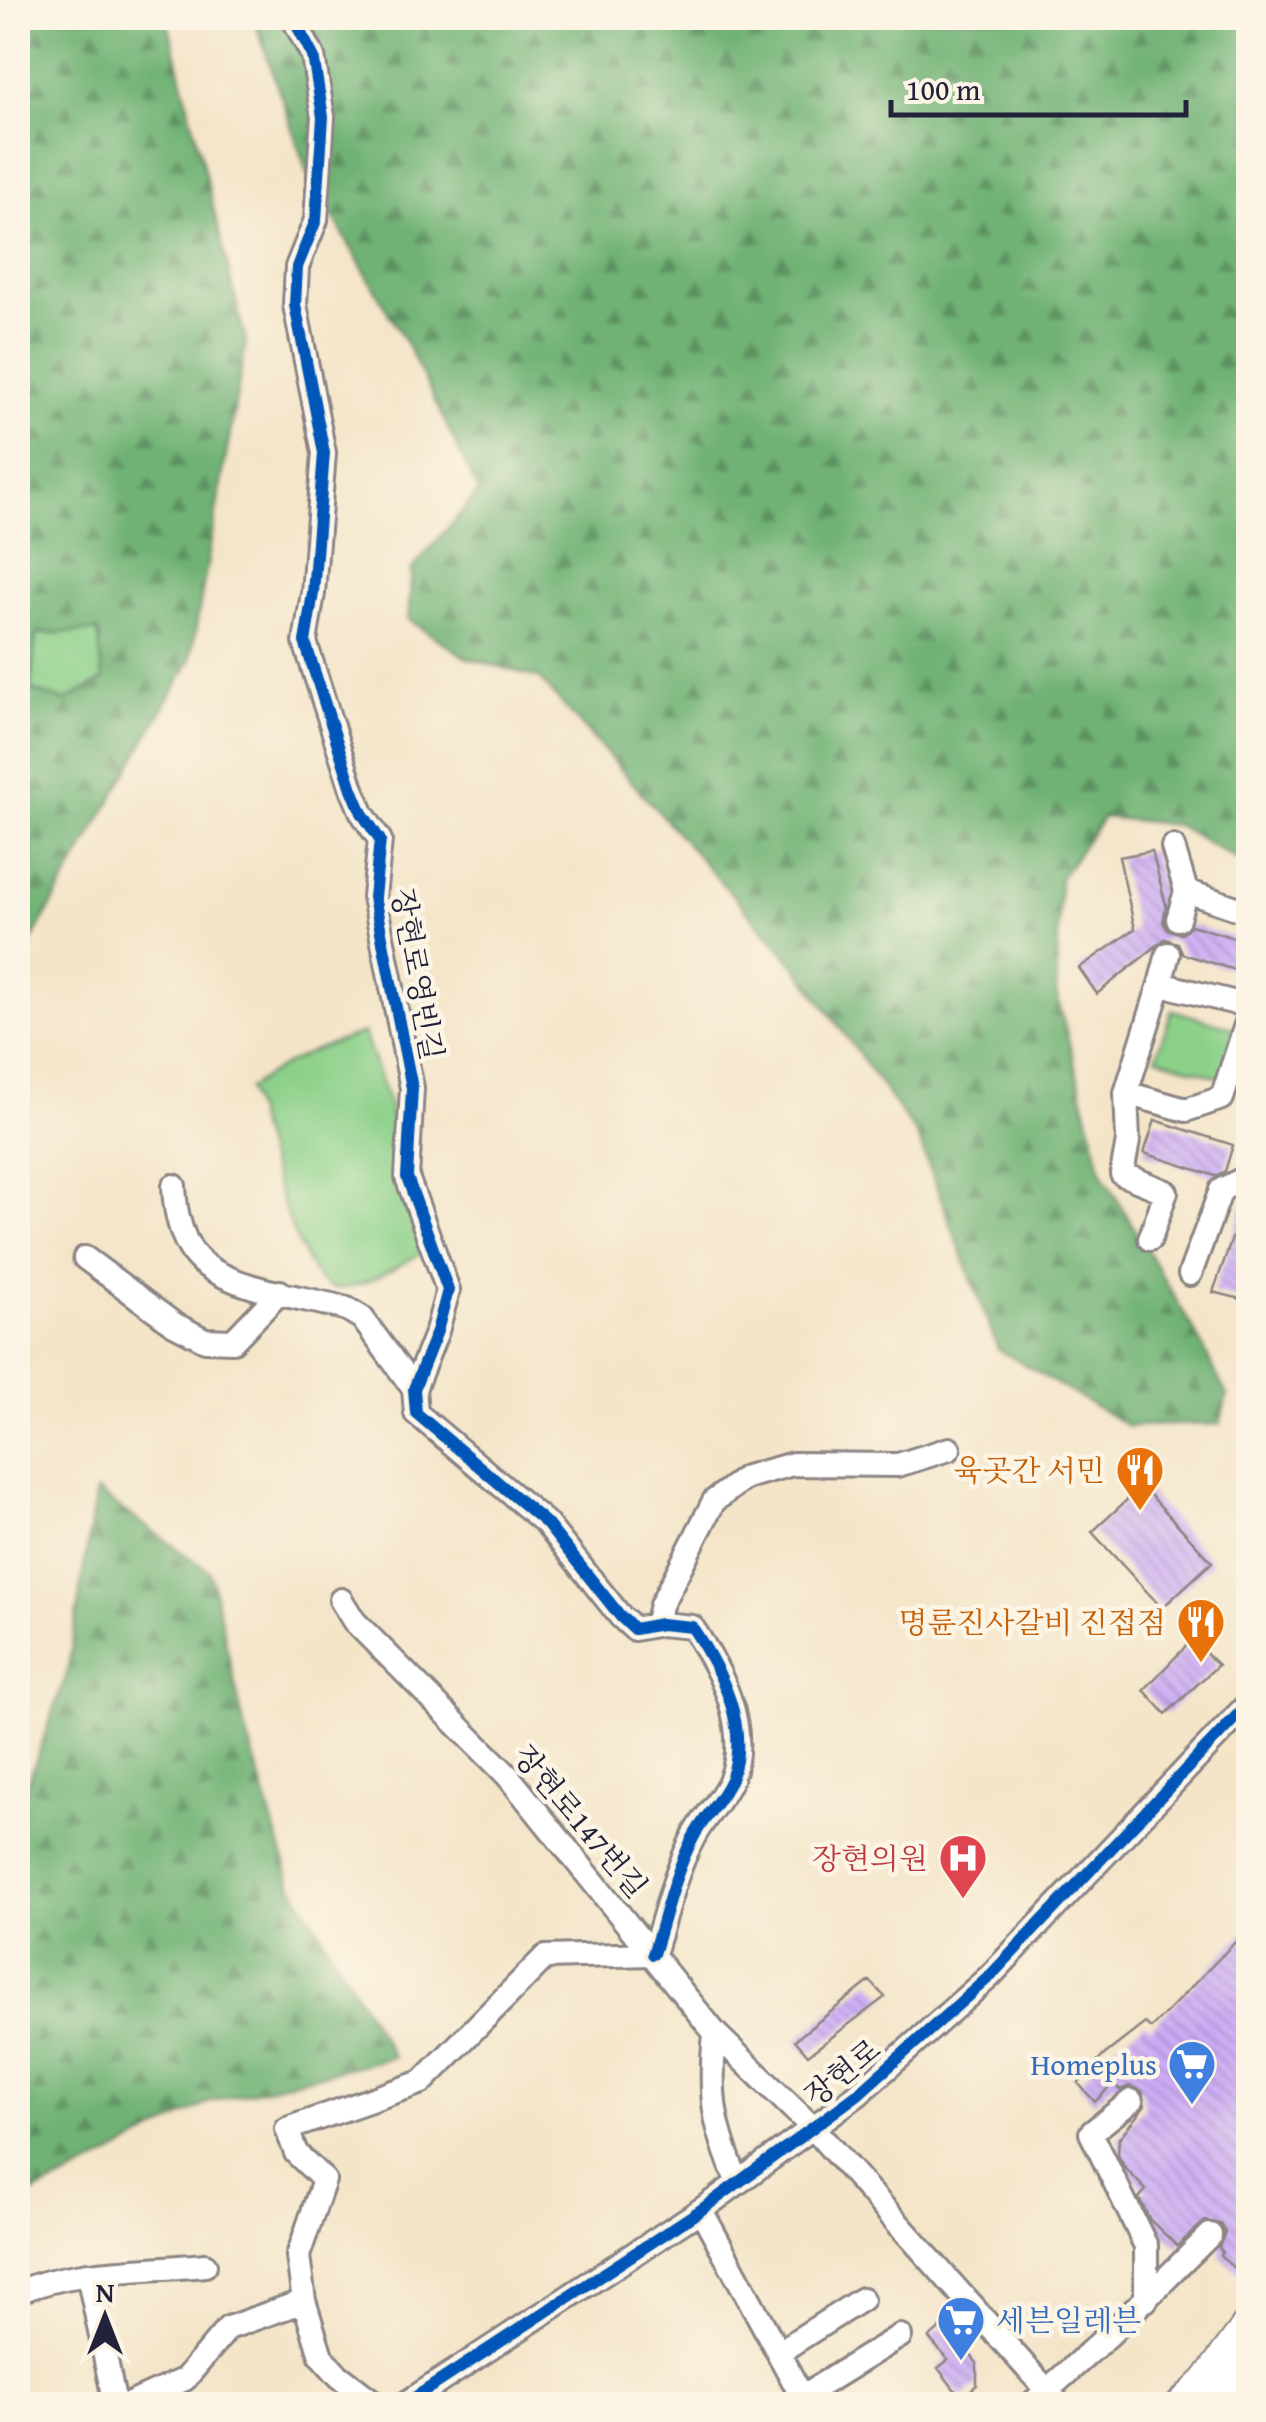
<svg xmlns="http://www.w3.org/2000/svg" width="1266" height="2422" viewBox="0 0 1266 2422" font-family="'Gentium Book Plus','Noto Serif KR',serif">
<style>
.green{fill:#8bd089;stroke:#567962;stroke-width:2.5}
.forest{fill:url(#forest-firs);stroke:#496a58;stroke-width:2.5;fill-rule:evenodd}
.building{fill:url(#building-back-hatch)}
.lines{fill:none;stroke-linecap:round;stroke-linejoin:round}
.minor-casing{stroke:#8b8482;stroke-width:28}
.major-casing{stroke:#8b8482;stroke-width:32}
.minor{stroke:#fff;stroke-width:22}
.major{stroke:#fff;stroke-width:28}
.cycleway-casing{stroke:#fcf5e5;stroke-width:19}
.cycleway{stroke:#0057b8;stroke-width:12}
.labels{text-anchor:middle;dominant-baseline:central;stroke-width:9;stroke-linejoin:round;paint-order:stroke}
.street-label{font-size:30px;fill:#22223b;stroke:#fcf5e5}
.food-label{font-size:30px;fill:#c56008;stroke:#fcf5e5;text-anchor:end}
.health-label{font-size:30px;fill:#be3a42;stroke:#fcf5e5;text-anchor:end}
.shop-label{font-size:30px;fill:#366cbe;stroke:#fcf5e5;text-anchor:end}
</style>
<defs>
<pattern id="forest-firs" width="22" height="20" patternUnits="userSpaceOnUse" patternTransform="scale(2.5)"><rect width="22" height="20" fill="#70b275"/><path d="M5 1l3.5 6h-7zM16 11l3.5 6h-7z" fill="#5c9061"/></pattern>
<pattern id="building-back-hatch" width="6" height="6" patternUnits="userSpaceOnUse" patternTransform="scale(2.5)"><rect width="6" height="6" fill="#ccabf6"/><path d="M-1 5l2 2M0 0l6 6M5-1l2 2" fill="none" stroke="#a58bc8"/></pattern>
</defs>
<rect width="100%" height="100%" fill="#fcf5e5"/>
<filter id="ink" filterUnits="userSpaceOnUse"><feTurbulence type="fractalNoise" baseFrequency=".01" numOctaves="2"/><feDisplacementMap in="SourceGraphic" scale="20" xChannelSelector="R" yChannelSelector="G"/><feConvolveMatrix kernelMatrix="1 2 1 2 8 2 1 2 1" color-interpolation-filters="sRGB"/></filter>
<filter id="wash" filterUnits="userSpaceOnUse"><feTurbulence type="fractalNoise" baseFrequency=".0048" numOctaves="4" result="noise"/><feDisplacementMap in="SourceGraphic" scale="40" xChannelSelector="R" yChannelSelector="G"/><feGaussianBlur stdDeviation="2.25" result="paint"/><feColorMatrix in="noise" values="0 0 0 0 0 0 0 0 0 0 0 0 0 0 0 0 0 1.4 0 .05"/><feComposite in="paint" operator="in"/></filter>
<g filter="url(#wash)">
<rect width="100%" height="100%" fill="#f4e5c9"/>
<!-- green -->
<path class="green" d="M99,631L103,680L65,701L31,690L35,634Z
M1172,1010L1234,1028L1221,1078L1156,1057Z
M364,1033L390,1107L398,1176L422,1253C400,1264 355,1295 330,1287C296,1275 259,1126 248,1089C287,1060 317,1047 364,1033Z"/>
<!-- forest -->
<path class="forest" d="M18,18H167L246,342L190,661L27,949L18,976ZM98,631L103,680L65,701L31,690L36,634Z
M254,18H1248V866L1177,825L1103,817L1060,878L1056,992L1103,1175L1199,1339L1227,1396L1220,1424L1128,1426L998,1349L917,1135L795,965L539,678L467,658L408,619L412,569L479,492L409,348L307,172Z
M96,1491L210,1572L243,1721L291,1883L393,2057L210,2102L76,2174L18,2200V1795L23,1797L68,1669Z"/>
<g id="blocks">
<!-- building -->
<path class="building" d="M1152,851L1166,905L1163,922L1167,929L1181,934L1191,925L1248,942V974L1183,954L1178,943L1165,939L1097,994L1079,968L1135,929L1119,857Z
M1155,1120L1233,1145L1225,1171L1215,1176L1144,1153Z
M1246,1199L1248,1278L1241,1299L1213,1292Z
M1142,1486L1212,1562L1162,1608L1092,1532Z
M1192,1640L1218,1665L1166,1714L1144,1690Z
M1248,1929V2280L1220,2256L1222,2252L1219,2247L1225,2232L1220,2224L1205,2221L1177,2246L1150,2220L1139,2198L1146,2190L1125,2168L1118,2155L1119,2138L1145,2106L1142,2091L1130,2086L1120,2090L1113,2083L1095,2102L1078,2083L1104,2055L1145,2023L1151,2028Z
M870,1981L885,1997L808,2055L795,2040Z
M945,2324L977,2363V2385L961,2398L938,2368L948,2360L929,2338Z"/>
</g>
</g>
<g filter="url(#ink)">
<use href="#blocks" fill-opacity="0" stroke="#8b8482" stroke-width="2.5"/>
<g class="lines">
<!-- minor casing -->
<g class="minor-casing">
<path id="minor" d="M293,18L313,56L323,117L316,220L297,267L295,305L324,453L313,593L305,642L352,789L362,813L380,840L374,897L412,1088L407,1177L448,1290L437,1331L414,1389L416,1413L546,1523L621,1617L634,1629L661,1624L692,1627C720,1669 751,1727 731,1779C722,1800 703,1818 693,1838C674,1874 665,1916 653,1954
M1173,847L1186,891L1178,919
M1186,891L1248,912
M1160,984L1168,954
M1232,1002L1160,984L1126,1093L1186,1110L1222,1098L1248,1019
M1126,1093L1128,1141L1122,1174L1166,1192L1150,1239
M174,1186C175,1213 182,1248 205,1265C240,1291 305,1297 347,1309L362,1318L414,1389
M85,1258L174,1324L205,1340L233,1341L280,1292
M1190,1274L1221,1190L1243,1179L1248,1181
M341,1600L354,1621L508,1776L715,2033L813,2128L1059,2404
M656,1625L661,1605L714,1501L746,1477L793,1464L898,1465L949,1449
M715,2033C709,2096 713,2124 738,2183
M1131,2101L1091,2133L1146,2246V2300
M701,2210L806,2404
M88,2274L115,2404
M18,2292C75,2268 142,2271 205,2265
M779,2352L862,2299
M792,2403L900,2336
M130,2404L185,2379L228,2328L304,2301
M376,2404L339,2376L321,2356L304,2301L298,2256L324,2180L296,2153L287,2129L422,2082L545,1957L653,1954
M405,2404L701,2210L857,2095L990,1976L1248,1704
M1032,2404L1111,2333L1210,2235"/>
</g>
<!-- major casing -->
<g class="major-casing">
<path id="major" d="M1181,2404L1205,2381L1248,2323
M1217,2404L1248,2363"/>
</g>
<!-- minor -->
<use href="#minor" class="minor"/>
<!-- major -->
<use href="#major" class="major"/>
<!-- cycleway casing -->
<g class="cycleway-casing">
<path id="cycleway" d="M293,18L313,56L323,117L316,220L297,267L295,305L324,453L313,593L305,642L352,789L362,813L380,840L374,897L412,1088L407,1177L448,1290L437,1331L414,1389L416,1413L546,1523L621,1617L634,1629L661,1624L692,1627C720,1669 751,1727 731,1779C722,1800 703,1818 693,1838C674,1874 665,1916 653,1954
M405,2404L701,2210L857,2095L990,1976L1248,1704"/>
</g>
<!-- cycleway -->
<use href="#cycleway" class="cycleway"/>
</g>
</g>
<!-- icons -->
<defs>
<g id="restaurant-pin" transform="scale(2.5)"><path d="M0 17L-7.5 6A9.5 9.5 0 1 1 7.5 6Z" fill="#e8710a" stroke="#fcf5e5"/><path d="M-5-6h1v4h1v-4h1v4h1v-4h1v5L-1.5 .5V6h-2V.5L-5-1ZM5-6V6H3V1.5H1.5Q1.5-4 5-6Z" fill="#fff"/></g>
<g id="hospital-pin" transform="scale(2.5)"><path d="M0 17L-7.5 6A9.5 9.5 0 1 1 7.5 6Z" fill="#e0444e" stroke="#fcf5e5"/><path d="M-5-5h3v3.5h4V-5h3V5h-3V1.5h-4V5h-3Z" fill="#fff"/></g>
<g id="supermarket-pin" transform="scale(2.5)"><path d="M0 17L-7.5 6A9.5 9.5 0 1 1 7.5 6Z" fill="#3f7fe0" stroke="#fcf5e5"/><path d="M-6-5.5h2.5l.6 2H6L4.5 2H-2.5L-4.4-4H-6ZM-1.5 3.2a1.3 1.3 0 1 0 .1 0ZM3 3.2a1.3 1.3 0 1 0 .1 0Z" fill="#fff"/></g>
</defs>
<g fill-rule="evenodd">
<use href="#restaurant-pin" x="1140" y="1470"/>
<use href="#restaurant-pin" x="1201" y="1622"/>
<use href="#hospital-pin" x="963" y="1858"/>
<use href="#supermarket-pin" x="1192" y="2064"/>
<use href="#supermarket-pin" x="961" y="2320"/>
</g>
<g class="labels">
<!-- street labels -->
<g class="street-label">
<text transform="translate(418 974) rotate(80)">장현로영빈길</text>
<text transform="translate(581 1821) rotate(50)">장현로147번길</text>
<text transform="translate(842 2072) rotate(-39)">장현로</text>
</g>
<!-- food labels -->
<g class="food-label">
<text x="1105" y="1470">육곳간 서민</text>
<text x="1166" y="1622">명륜진사갈비 진접점</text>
</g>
<!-- health labels -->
<g class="health-label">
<text x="928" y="1858">장현의원</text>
</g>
<!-- shop labels -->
<g class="shop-label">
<text x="1157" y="2064">Homeplus</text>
<text x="996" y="2320" text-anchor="start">세븐일레븐</text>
</g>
</g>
<!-- margin -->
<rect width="1266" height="2422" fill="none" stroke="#fcf5e5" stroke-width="60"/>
<!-- north arrow -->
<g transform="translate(105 2317)" stroke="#fcf5e5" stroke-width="8" paint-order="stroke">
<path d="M0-8L18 38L0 25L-18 38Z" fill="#22223b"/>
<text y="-15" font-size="28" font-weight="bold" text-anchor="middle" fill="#22223b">N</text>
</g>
<!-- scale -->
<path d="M891 100v15h295v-15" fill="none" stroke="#22223b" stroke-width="5"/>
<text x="906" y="100" font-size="30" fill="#22223b" stroke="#fcf5e5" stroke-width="8" paint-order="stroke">100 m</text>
</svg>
